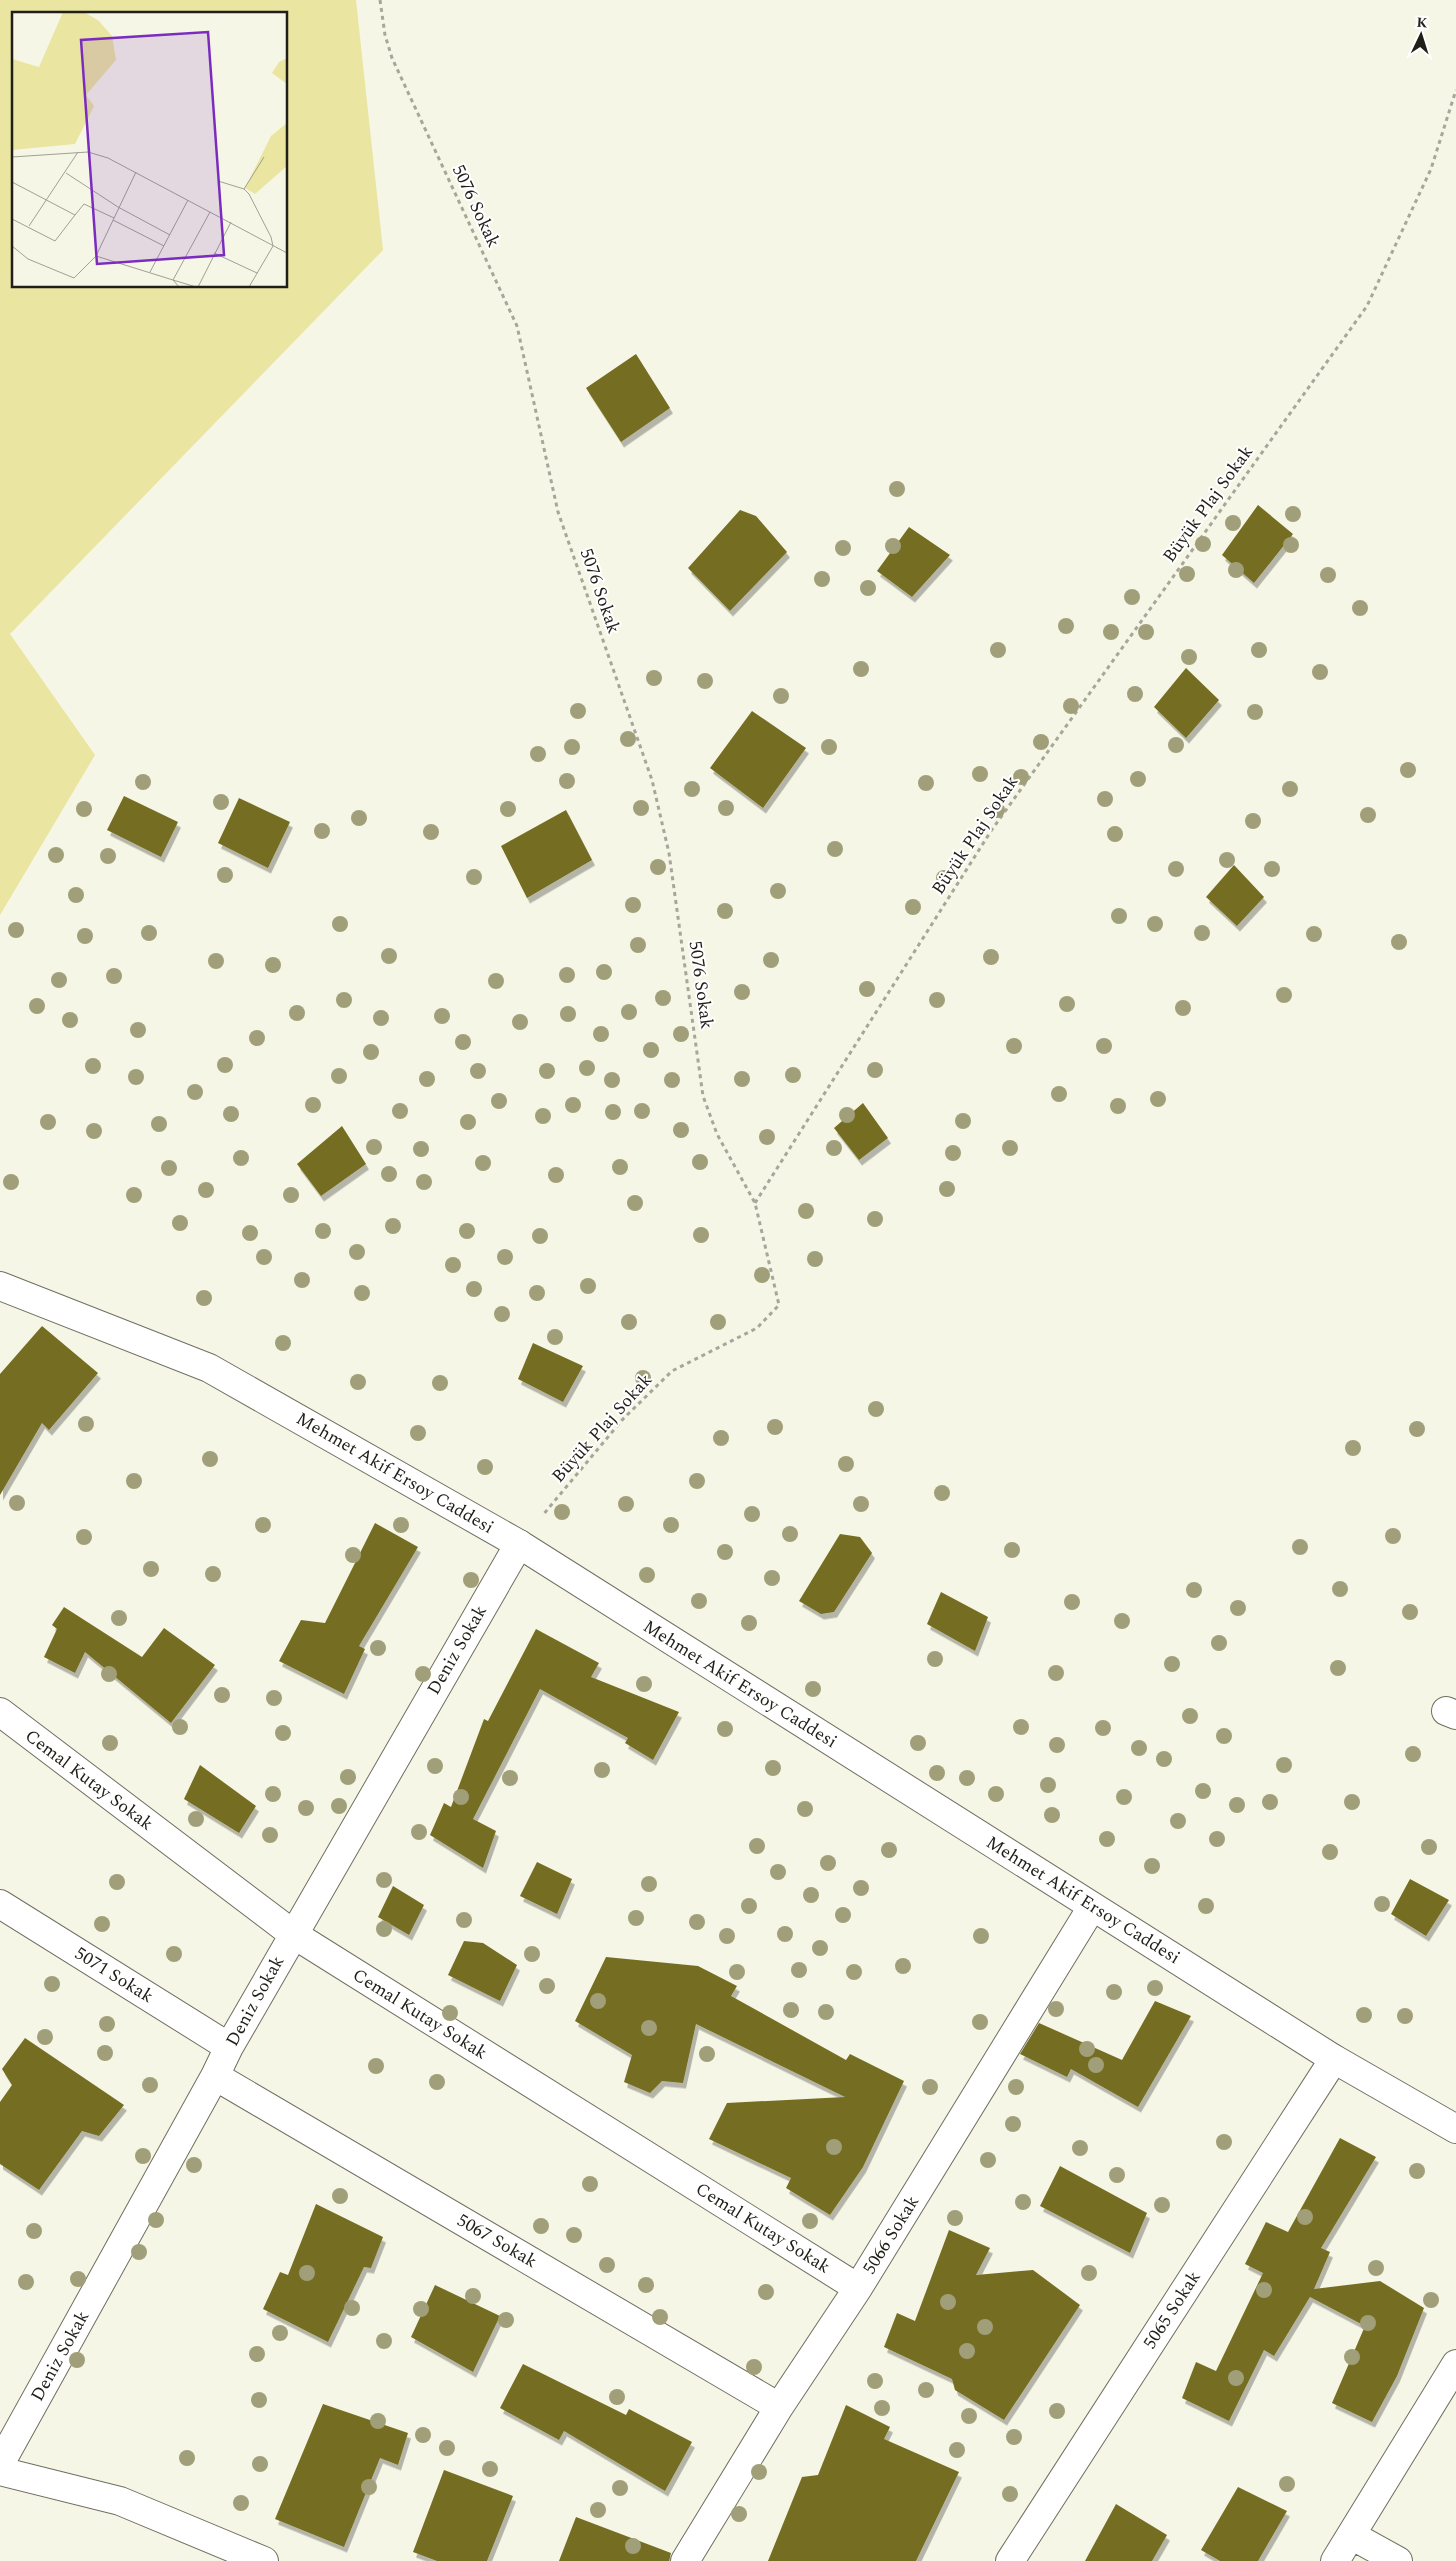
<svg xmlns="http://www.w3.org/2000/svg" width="1456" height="2561" viewBox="0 0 1456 2561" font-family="Spectral,serif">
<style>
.green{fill:#eae5a0;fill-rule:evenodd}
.building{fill:#746e21;filter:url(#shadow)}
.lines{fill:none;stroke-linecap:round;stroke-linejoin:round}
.street-casing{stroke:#706f61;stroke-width:30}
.secondary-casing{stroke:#706f61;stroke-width:30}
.path{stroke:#a6a69a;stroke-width:3;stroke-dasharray:4 4;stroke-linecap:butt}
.street{stroke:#fff;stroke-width:28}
.secondary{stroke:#fff;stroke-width:28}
.tree{fill:#a19f79}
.labels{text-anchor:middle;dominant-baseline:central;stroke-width:4;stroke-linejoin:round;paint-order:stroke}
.street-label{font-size:18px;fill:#1f1e19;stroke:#fff}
.inset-road{fill:none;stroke:#a0a094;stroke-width:1}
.view{fill:#7b2cbf;fill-opacity:0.15;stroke:#7b2cbf;stroke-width:2.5}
.inset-edge{fill:none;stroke:#1f1e19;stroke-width:2.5}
</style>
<defs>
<filter id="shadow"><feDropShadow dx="3" dy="5.5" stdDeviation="0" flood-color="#0004"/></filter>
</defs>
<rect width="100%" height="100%" fill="#f6f6e6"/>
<!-- green -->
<path class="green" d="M0,0H356L383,250L10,634L95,755L0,915ZM14,14H286V286H14Z"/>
<!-- building -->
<path class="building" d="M636,354L670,408L621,442L586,388Z
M1258,505L1293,534L1254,583L1222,555Z
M740,510L756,516L787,552L730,611L688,568Z
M909,527L950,555L912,597L877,571Z
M1186,668L1219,700L1186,738L1154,707Z
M752,711L806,748L763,808L710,768Z
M124,796L178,822L161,857L107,830Z
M239,798L290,822L268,868L218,843Z
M566,810L592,860L527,898L501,846Z
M1234,865L1264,897L1237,926L1206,897Z
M863,1103L888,1138L859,1160L834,1128Z
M342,1126L366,1164L321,1196L297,1164Z
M42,1326L98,1373L49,1430L42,1423L0,1495V1374Z
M533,1343L583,1366L563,1402L518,1379Z
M375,1523L418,1547L359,1646L365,1649L344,1694L279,1661L301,1620L325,1623Z
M840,1534L860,1537L872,1553L834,1612L821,1614L799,1601Z
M941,1592L988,1617L975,1651L927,1624Z
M64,1607L142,1657L164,1628L215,1665L171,1723L85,1652L75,1673L44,1657L57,1629L52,1625Z
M536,1629L599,1663L591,1677L679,1712L653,1760L625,1743L628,1738L540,1689L473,1819L496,1831L483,1868L430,1835L444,1803L451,1807L484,1719L488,1721Z
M200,1765L256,1806L239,1833L184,1799Z
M537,1862L572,1879L557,1914L520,1896Z
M1410,1879L1449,1900L1426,1936L1391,1914Z
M393,1886L424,1905L409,1935L378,1917Z
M464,1941L483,1943L517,1965L500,2001L448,1975Z
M606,1957L698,1966L737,1986L731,1996L846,2060L850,2054L904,2081L863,2167L830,2215L786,2188L791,2178L709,2139L727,2103L845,2097L696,2024L683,2083L662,2081L650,2093L624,2082L632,2055L575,2021Z
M1155,2001L1191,2016L1138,2107L1071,2069L1067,2077L1020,2054L1039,2023L1122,2060Z
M25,2038L124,2105L99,2136L82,2131L39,2190L0,2164V2102L12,2085L2,2069Z
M1340,2138L1376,2157L1321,2248L1330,2252L1314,2289L1380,2281L1424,2308L1397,2376L1372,2422L1332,2403L1365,2326L1310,2297L1274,2356L1264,2350L1229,2421L1182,2398L1196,2362L1216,2371L1263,2273L1245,2264L1266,2222L1288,2232Z
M1060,2166L1147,2213L1130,2253L1040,2206Z
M316,2204L383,2237L371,2268L364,2267L328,2342L263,2309L280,2272L288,2275Z
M949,2230L990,2248L976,2275L1033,2270L1080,2305L1004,2420L955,2390L952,2379L884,2347L897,2313L915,2321Z
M435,2285L500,2316L473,2372L411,2337Z
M523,2364L626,2415L629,2409L692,2442L665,2491L564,2431L559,2440L500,2408Z
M323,2404L408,2433L398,2465L380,2458L344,2547L275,2519Z
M846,2405L890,2427L884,2439L959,2472L916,2561H768L802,2477L818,2475Z
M444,2470L513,2496L487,2561H437L413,2552Z
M1238,2487L1287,2511L1258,2561H1220L1201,2550Z
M1116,2504L1167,2535L1152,2561H1085Z
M576,2517L671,2553L669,2561H559Z"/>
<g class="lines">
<!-- street casing -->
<g class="street-casing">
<path id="street" d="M1446,1711L1456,1715
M0,1712L293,1934L858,2288
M0,1904L229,2047
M215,2076L779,2407
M0,2464L215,2076L229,2047L519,1544
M1351,2535L1398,2561
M685,2561L779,2407L858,2288L1092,1907
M1010,2561L1334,2059
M1335,2561L1456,2364"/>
</g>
<!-- secondary casing -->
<g class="secondary-casing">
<path id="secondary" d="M0,1286L209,1368L519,1544L1334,2059L1456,2129
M0,2471L120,2501L264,2561"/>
</g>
<!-- path -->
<path class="path" d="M380,0L385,35L392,58L517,326L558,512L652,780L669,853L703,1096L717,1134L755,1203L779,1305L757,1328L672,1371L623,1419L542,1516
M755,1203L991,831L1367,306L1431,169L1456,90"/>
<!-- street -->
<use href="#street" class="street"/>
<!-- secondary -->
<use href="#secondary" class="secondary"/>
</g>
<!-- trees -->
<g class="tree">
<circle cx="897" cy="489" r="8"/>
<circle cx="1293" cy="514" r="8"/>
<circle cx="1233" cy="523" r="8"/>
<circle cx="1203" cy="544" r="8"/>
<circle cx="1291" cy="545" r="8"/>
<circle cx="893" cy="546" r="8"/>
<circle cx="843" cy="548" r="8"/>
<circle cx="1236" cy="570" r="8"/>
<circle cx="1187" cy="574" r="8"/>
<circle cx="1328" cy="575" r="8"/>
<circle cx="822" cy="579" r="8"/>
<circle cx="868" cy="588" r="8"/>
<circle cx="1132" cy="597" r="8"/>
<circle cx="1360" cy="608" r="8"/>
<circle cx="1066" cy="626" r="8"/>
<circle cx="1111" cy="632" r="8"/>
<circle cx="1146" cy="632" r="8"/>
<circle cx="998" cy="650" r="8"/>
<circle cx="1259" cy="650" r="8"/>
<circle cx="1189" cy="657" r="8"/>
<circle cx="861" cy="669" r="8"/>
<circle cx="1320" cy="672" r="8"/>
<circle cx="654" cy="678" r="8"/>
<circle cx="705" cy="681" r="8"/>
<circle cx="1135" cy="694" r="8"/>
<circle cx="781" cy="696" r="8"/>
<circle cx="1071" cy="706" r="8"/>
<circle cx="578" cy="711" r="8"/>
<circle cx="1255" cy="712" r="8"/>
<circle cx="628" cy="739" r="8"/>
<circle cx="1041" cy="742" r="8"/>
<circle cx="1176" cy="745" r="8"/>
<circle cx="572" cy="747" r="8"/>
<circle cx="829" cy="747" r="8"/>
<circle cx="538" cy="754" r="8"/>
<circle cx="1408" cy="770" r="8"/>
<circle cx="980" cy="774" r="8"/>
<circle cx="1021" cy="777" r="8"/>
<circle cx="1138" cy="779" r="8"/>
<circle cx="567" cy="781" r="8"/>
<circle cx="143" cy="782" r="8"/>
<circle cx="926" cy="783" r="8"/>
<circle cx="692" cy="789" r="8"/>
<circle cx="1290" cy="789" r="8"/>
<circle cx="1105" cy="799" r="8"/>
<circle cx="221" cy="802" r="8"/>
<circle cx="641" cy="808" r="8"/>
<circle cx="726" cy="808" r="8"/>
<circle cx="84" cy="809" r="8"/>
<circle cx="508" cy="809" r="8"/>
<circle cx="997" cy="810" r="8"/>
<circle cx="1368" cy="815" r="8"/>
<circle cx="359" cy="818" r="8"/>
<circle cx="1253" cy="821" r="8"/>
<circle cx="322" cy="831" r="8"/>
<circle cx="431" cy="832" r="8"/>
<circle cx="1115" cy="834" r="8"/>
<circle cx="835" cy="849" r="8"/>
<circle cx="56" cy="855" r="8"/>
<circle cx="108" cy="856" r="8"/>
<circle cx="1227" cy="860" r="8"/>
<circle cx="658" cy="867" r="8"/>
<circle cx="1176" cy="869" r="8"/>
<circle cx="1272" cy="869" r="8"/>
<circle cx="225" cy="875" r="8"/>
<circle cx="474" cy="877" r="8"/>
<circle cx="944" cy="878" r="8"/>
<circle cx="778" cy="891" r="8"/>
<circle cx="76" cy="895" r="8"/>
<circle cx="633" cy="905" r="8"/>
<circle cx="913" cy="907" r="8"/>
<circle cx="725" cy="911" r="8"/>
<circle cx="1119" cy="916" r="8"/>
<circle cx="340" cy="924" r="8"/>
<circle cx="1155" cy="924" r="8"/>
<circle cx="16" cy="930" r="8"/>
<circle cx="149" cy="933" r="8"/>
<circle cx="1202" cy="933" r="8"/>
<circle cx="1314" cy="934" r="8"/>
<circle cx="85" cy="936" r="8"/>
<circle cx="1399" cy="942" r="8"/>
<circle cx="638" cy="945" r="8"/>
<circle cx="389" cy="956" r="8"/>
<circle cx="991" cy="957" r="8"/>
<circle cx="771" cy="960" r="8"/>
<circle cx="216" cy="961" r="8"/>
<circle cx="273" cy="965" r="8"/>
<circle cx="604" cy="972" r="8"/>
<circle cx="567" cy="975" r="8"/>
<circle cx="114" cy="976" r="8"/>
<circle cx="59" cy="980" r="8"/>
<circle cx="496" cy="981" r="8"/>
<circle cx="867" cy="989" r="8"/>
<circle cx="742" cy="992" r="8"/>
<circle cx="1284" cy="995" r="8"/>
<circle cx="663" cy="998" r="8"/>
<circle cx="344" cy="1000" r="8"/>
<circle cx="937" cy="1000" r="8"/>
<circle cx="1067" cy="1004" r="8"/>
<circle cx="37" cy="1006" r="8"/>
<circle cx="1183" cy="1008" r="8"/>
<circle cx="629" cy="1012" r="8"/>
<circle cx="297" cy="1013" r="8"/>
<circle cx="568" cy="1014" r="8"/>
<circle cx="442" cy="1016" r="8"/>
<circle cx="381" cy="1018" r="8"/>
<circle cx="70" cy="1020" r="8"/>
<circle cx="520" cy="1022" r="8"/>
<circle cx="138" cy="1030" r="8"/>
<circle cx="601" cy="1034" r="8"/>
<circle cx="681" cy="1034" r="8"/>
<circle cx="257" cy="1038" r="8"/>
<circle cx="463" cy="1042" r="8"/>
<circle cx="1014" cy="1046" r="8"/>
<circle cx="1104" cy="1046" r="8"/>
<circle cx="651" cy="1050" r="8"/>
<circle cx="371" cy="1052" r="8"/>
<circle cx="225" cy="1065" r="8"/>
<circle cx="93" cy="1066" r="8"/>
<circle cx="587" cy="1068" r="8"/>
<circle cx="875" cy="1070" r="8"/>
<circle cx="478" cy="1071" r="8"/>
<circle cx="547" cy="1071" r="8"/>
<circle cx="793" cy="1075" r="8"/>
<circle cx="339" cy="1076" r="8"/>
<circle cx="136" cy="1077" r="8"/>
<circle cx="427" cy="1079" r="8"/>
<circle cx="742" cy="1079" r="8"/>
<circle cx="612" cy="1080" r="8"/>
<circle cx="672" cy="1080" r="8"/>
<circle cx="195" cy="1092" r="8"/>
<circle cx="1059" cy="1094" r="8"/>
<circle cx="1158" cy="1099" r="8"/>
<circle cx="499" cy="1101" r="8"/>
<circle cx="313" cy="1105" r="8"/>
<circle cx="573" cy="1105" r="8"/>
<circle cx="1118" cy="1106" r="8"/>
<circle cx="400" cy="1111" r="8"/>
<circle cx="642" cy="1111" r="8"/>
<circle cx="613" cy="1112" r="8"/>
<circle cx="231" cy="1114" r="8"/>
<circle cx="847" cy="1115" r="8"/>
<circle cx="543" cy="1116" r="8"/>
<circle cx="963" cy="1121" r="8"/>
<circle cx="48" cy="1122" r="8"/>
<circle cx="468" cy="1122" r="8"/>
<circle cx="159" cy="1124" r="8"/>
<circle cx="681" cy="1130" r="8"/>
<circle cx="94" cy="1131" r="8"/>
<circle cx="767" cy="1137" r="8"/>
<circle cx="374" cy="1147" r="8"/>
<circle cx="834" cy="1148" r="8"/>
<circle cx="1010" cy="1148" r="8"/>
<circle cx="421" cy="1149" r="8"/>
<circle cx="953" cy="1153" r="8"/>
<circle cx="241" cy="1158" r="8"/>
<circle cx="700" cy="1162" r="8"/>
<circle cx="483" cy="1163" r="8"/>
<circle cx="620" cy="1167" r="8"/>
<circle cx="169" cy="1168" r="8"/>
<circle cx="389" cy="1174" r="8"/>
<circle cx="556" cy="1175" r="8"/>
<circle cx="11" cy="1182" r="8"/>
<circle cx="424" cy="1182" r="8"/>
<circle cx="947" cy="1189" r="8"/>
<circle cx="206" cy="1190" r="8"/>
<circle cx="134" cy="1195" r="8"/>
<circle cx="291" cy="1195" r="8"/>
<circle cx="635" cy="1203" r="8"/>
<circle cx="806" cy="1211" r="8"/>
<circle cx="875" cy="1219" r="8"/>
<circle cx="180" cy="1223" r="8"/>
<circle cx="393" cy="1226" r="8"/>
<circle cx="323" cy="1231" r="8"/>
<circle cx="467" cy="1231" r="8"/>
<circle cx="250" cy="1233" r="8"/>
<circle cx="701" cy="1235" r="8"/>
<circle cx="540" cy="1236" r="8"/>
<circle cx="357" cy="1252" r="8"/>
<circle cx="264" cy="1257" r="8"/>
<circle cx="505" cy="1257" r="8"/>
<circle cx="815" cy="1259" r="8"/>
<circle cx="453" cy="1265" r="8"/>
<circle cx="762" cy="1275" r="8"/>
<circle cx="302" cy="1280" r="8"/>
<circle cx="588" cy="1286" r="8"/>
<circle cx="474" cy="1289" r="8"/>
<circle cx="362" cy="1293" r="8"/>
<circle cx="537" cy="1293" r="8"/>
<circle cx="204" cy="1298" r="8"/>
<circle cx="502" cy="1314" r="8"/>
<circle cx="629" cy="1322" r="8"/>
<circle cx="718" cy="1322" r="8"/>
<circle cx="555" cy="1337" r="8"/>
<circle cx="283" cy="1343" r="8"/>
<circle cx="643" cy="1378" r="8"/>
<circle cx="358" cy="1382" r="8"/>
<circle cx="440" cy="1383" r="8"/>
<circle cx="876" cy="1409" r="8"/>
<circle cx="86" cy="1424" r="8"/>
<circle cx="775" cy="1427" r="8"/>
<circle cx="1417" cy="1429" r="8"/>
<circle cx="418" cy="1433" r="8"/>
<circle cx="721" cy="1438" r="8"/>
<circle cx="1353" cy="1448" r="8"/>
<circle cx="210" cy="1459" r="8"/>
<circle cx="846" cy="1464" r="8"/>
<circle cx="485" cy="1467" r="8"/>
<circle cx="134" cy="1481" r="8"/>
<circle cx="697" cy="1481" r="8"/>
<circle cx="942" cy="1493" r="8"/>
<circle cx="17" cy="1503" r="8"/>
<circle cx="626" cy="1504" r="8"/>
<circle cx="861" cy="1504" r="8"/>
<circle cx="562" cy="1512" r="8"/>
<circle cx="752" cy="1514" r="8"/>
<circle cx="263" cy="1525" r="8"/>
<circle cx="401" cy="1525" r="8"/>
<circle cx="671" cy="1525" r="8"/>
<circle cx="790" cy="1534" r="8"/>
<circle cx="1393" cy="1536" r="8"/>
<circle cx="84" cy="1537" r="8"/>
<circle cx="1300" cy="1547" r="8"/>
<circle cx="1012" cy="1550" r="8"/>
<circle cx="725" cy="1552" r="8"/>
<circle cx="353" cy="1555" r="8"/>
<circle cx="151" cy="1569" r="8"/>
<circle cx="213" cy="1574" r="8"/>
<circle cx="647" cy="1575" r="8"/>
<circle cx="772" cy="1578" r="8"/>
<circle cx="471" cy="1580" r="8"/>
<circle cx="1340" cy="1589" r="8"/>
<circle cx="1194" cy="1590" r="8"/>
<circle cx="699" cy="1601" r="8"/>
<circle cx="1072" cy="1602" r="8"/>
<circle cx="1238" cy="1608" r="8"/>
<circle cx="1410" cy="1612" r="8"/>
<circle cx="119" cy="1618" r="8"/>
<circle cx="1122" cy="1621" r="8"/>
<circle cx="749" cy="1623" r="8"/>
<circle cx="1219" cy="1643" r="8"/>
<circle cx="378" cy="1648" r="8"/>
<circle cx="935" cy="1659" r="8"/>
<circle cx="1172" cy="1664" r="8"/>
<circle cx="1338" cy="1668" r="8"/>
<circle cx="1056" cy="1673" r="8"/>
<circle cx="109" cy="1674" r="8"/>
<circle cx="423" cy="1674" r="8"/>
<circle cx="644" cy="1684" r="8"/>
<circle cx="813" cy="1689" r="8"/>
<circle cx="222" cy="1695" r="8"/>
<circle cx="274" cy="1698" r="8"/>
<circle cx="1190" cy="1716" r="8"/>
<circle cx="180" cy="1727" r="8"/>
<circle cx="1021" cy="1727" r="8"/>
<circle cx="1103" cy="1728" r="8"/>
<circle cx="725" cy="1729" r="8"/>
<circle cx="283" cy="1733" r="8"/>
<circle cx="1224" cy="1736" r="8"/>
<circle cx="110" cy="1743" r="8"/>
<circle cx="918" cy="1743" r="8"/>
<circle cx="1057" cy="1745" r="8"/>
<circle cx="1139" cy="1748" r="8"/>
<circle cx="1413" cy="1754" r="8"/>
<circle cx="1164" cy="1759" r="8"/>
<circle cx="1284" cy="1765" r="8"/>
<circle cx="435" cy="1766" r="8"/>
<circle cx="773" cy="1768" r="8"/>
<circle cx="602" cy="1770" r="8"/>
<circle cx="937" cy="1773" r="8"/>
<circle cx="348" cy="1777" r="8"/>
<circle cx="510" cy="1778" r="8"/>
<circle cx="967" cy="1778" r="8"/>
<circle cx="1048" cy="1785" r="8"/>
<circle cx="1203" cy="1791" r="8"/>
<circle cx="273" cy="1794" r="8"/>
<circle cx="996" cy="1794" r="8"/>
<circle cx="461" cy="1797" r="8"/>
<circle cx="1124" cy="1797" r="8"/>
<circle cx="1270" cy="1802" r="8"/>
<circle cx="1352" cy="1802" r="8"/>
<circle cx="1237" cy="1805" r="8"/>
<circle cx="339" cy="1806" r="8"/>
<circle cx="306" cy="1808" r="8"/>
<circle cx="805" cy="1809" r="8"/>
<circle cx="1052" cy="1815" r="8"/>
<circle cx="196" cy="1819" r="8"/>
<circle cx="1178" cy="1821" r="8"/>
<circle cx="419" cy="1832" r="8"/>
<circle cx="270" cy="1835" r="8"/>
<circle cx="1107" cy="1839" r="8"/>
<circle cx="1217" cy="1839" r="8"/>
<circle cx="757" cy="1846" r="8"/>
<circle cx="1429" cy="1847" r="8"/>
<circle cx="889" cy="1850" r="8"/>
<circle cx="1330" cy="1852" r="8"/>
<circle cx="828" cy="1863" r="8"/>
<circle cx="1152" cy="1866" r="8"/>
<circle cx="778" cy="1872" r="8"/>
<circle cx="384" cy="1880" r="8"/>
<circle cx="117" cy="1882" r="8"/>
<circle cx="649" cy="1884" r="8"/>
<circle cx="861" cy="1888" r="8"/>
<circle cx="811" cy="1895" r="8"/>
<circle cx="1382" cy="1904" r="8"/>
<circle cx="749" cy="1906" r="8"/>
<circle cx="1206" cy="1906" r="8"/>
<circle cx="843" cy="1915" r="8"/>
<circle cx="636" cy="1918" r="8"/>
<circle cx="464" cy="1920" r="8"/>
<circle cx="697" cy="1922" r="8"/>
<circle cx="102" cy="1924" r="8"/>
<circle cx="384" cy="1929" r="8"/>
<circle cx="785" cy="1934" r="8"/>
<circle cx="727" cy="1936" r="8"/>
<circle cx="981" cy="1936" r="8"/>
<circle cx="820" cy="1948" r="8"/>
<circle cx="174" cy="1954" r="8"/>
<circle cx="532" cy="1954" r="8"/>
<circle cx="903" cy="1966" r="8"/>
<circle cx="799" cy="1970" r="8"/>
<circle cx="737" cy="1972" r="8"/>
<circle cx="854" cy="1972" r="8"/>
<circle cx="52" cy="1984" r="8"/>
<circle cx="547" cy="1986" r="8"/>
<circle cx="1155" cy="1988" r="8"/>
<circle cx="1114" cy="1992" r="8"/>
<circle cx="598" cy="2001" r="8"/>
<circle cx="1056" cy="2009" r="8"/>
<circle cx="791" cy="2010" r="8"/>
<circle cx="826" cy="2012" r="8"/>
<circle cx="450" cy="2013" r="8"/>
<circle cx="1364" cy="2015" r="8"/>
<circle cx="1405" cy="2016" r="8"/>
<circle cx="980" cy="2022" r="8"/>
<circle cx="107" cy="2024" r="8"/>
<circle cx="649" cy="2028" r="8"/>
<circle cx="45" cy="2037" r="8"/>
<circle cx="1087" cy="2049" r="8"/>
<circle cx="105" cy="2053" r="8"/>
<circle cx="707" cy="2054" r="8"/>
<circle cx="1096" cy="2065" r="8"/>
<circle cx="376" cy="2066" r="8"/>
<circle cx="437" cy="2082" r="8"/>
<circle cx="150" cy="2085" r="8"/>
<circle cx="930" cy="2087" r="8"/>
<circle cx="1016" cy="2087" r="8"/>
<circle cx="1013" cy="2124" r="8"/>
<circle cx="1224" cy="2142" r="8"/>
<circle cx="834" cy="2147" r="8"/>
<circle cx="1080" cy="2148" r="8"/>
<circle cx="143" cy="2156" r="8"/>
<circle cx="988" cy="2160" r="8"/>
<circle cx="194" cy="2165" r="8"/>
<circle cx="1417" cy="2171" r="8"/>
<circle cx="1117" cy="2175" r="8"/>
<circle cx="590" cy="2184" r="8"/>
<circle cx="340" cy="2196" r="8"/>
<circle cx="1023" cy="2202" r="8"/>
<circle cx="1162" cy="2205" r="8"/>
<circle cx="1305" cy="2217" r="8"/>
<circle cx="955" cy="2218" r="8"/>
<circle cx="156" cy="2220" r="8"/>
<circle cx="810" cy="2221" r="8"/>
<circle cx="541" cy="2226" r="8"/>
<circle cx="34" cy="2231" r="8"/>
<circle cx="574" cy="2235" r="8"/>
<circle cx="139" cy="2252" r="8"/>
<circle cx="607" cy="2265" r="8"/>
<circle cx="1376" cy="2268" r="8"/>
<circle cx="307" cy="2273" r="8"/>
<circle cx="1089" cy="2273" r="8"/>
<circle cx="78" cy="2279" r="8"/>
<circle cx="26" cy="2282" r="8"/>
<circle cx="646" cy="2285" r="8"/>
<circle cx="1264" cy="2290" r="8"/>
<circle cx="766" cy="2292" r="8"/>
<circle cx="473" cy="2296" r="8"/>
<circle cx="1431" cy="2300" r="8"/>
<circle cx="948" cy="2302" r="8"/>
<circle cx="352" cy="2308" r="8"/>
<circle cx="421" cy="2309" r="8"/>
<circle cx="660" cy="2317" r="8"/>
<circle cx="506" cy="2320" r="8"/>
<circle cx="1368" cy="2323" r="8"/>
<circle cx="985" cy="2327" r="8"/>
<circle cx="280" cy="2333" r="8"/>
<circle cx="384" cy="2341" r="8"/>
<circle cx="967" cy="2351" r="8"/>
<circle cx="257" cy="2354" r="8"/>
<circle cx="1352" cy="2357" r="8"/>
<circle cx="77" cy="2360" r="8"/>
<circle cx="754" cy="2367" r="8"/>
<circle cx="1236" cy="2378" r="8"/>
<circle cx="875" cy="2381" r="8"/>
<circle cx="926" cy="2390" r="8"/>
<circle cx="617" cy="2397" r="8"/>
<circle cx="259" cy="2400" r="8"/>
<circle cx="882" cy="2408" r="8"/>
<circle cx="1057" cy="2411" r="8"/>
<circle cx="969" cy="2416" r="8"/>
<circle cx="378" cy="2421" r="8"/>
<circle cx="423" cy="2435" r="8"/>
<circle cx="1014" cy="2437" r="8"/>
<circle cx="447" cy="2448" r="8"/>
<circle cx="957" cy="2450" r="8"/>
<circle cx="187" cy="2458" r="8"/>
<circle cx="260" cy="2464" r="8"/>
<circle cx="490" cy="2469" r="8"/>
<circle cx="759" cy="2472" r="8"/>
<circle cx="1287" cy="2484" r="8"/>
<circle cx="369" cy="2487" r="8"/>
<circle cx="620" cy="2488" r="8"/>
<circle cx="1010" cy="2494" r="8"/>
<circle cx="241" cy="2503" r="8"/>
<circle cx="598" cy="2510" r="8"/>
<circle cx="739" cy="2514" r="8"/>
<circle cx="633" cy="2546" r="8"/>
</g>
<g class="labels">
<!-- street labels -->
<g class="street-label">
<text transform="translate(476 206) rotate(65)">5076 Sokak</text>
<text transform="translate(1208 504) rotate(-54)">Büyük Plaj Sokak</text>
<text transform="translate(600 591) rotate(71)">5076 Sokak</text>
<text transform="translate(975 835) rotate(-56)">Büyük Plaj Sokak</text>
<text transform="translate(701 985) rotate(82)">5076 Sokak</text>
<text transform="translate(602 1428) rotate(-48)">Büyük Plaj Sokak</text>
<text transform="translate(395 1473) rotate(30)">Mehmet Akif Ersoy Caddesi</text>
<text transform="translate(457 1650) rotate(-60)">Deniz Sokak</text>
<text transform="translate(740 1684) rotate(32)">Mehmet Akif Ersoy Caddesi</text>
<text transform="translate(89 1780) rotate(37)">Cemal Kutay Sokak</text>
<text transform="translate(1083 1900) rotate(32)">Mehmet Akif Ersoy Caddesi</text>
<text transform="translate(114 1975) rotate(32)">5071 Sokak</text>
<text transform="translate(255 2001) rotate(-61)">Deniz Sokak</text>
<text transform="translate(420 2014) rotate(32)">Cemal Kutay Sokak</text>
<text transform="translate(763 2228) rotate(32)">Cemal Kutay Sokak</text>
<text transform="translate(891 2235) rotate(-58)">5066 Sokak</text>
<text transform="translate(497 2241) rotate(30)">5067 Sokak</text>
<text transform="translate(1172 2310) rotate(-57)">5065 Sokak</text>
<text transform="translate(60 2356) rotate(-61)">Deniz Sokak</text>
</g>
</g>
<!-- overview -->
<g transform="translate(12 12)">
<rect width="275" height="275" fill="#f6f6e6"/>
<path d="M51,0H72L87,9L100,24L104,48L74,83L82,94L63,132L0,138V47L27,55ZM275,46V72L260,61L267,50ZM275,111V154L243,182L233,176L259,124Z" fill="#eae5a0"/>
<path class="inset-road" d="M0,145L76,140L96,146L275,241M54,161L106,195L158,223M206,169L232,177L237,182L259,225L261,234L237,275M0,170L63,203L72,192L102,206M232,177L252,145M0,207L43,229L63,203M101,208L152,234M17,214L66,140M0,234L16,247L62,266L84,244L124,160M202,241L245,261M84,244L161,268L167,275M138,260L176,188M184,275L161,268L198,200M186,275L219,210"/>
<path class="view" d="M196,20L212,243L85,252L69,28Z"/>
<rect width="275" height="275" class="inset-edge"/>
</g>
<!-- north arrow -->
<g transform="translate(1421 35) rotate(4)" stroke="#ffffff" stroke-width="4" paint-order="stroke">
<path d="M0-4L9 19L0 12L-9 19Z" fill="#1f1e19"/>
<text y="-8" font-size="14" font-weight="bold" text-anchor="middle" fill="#1f1e19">K</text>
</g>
</svg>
